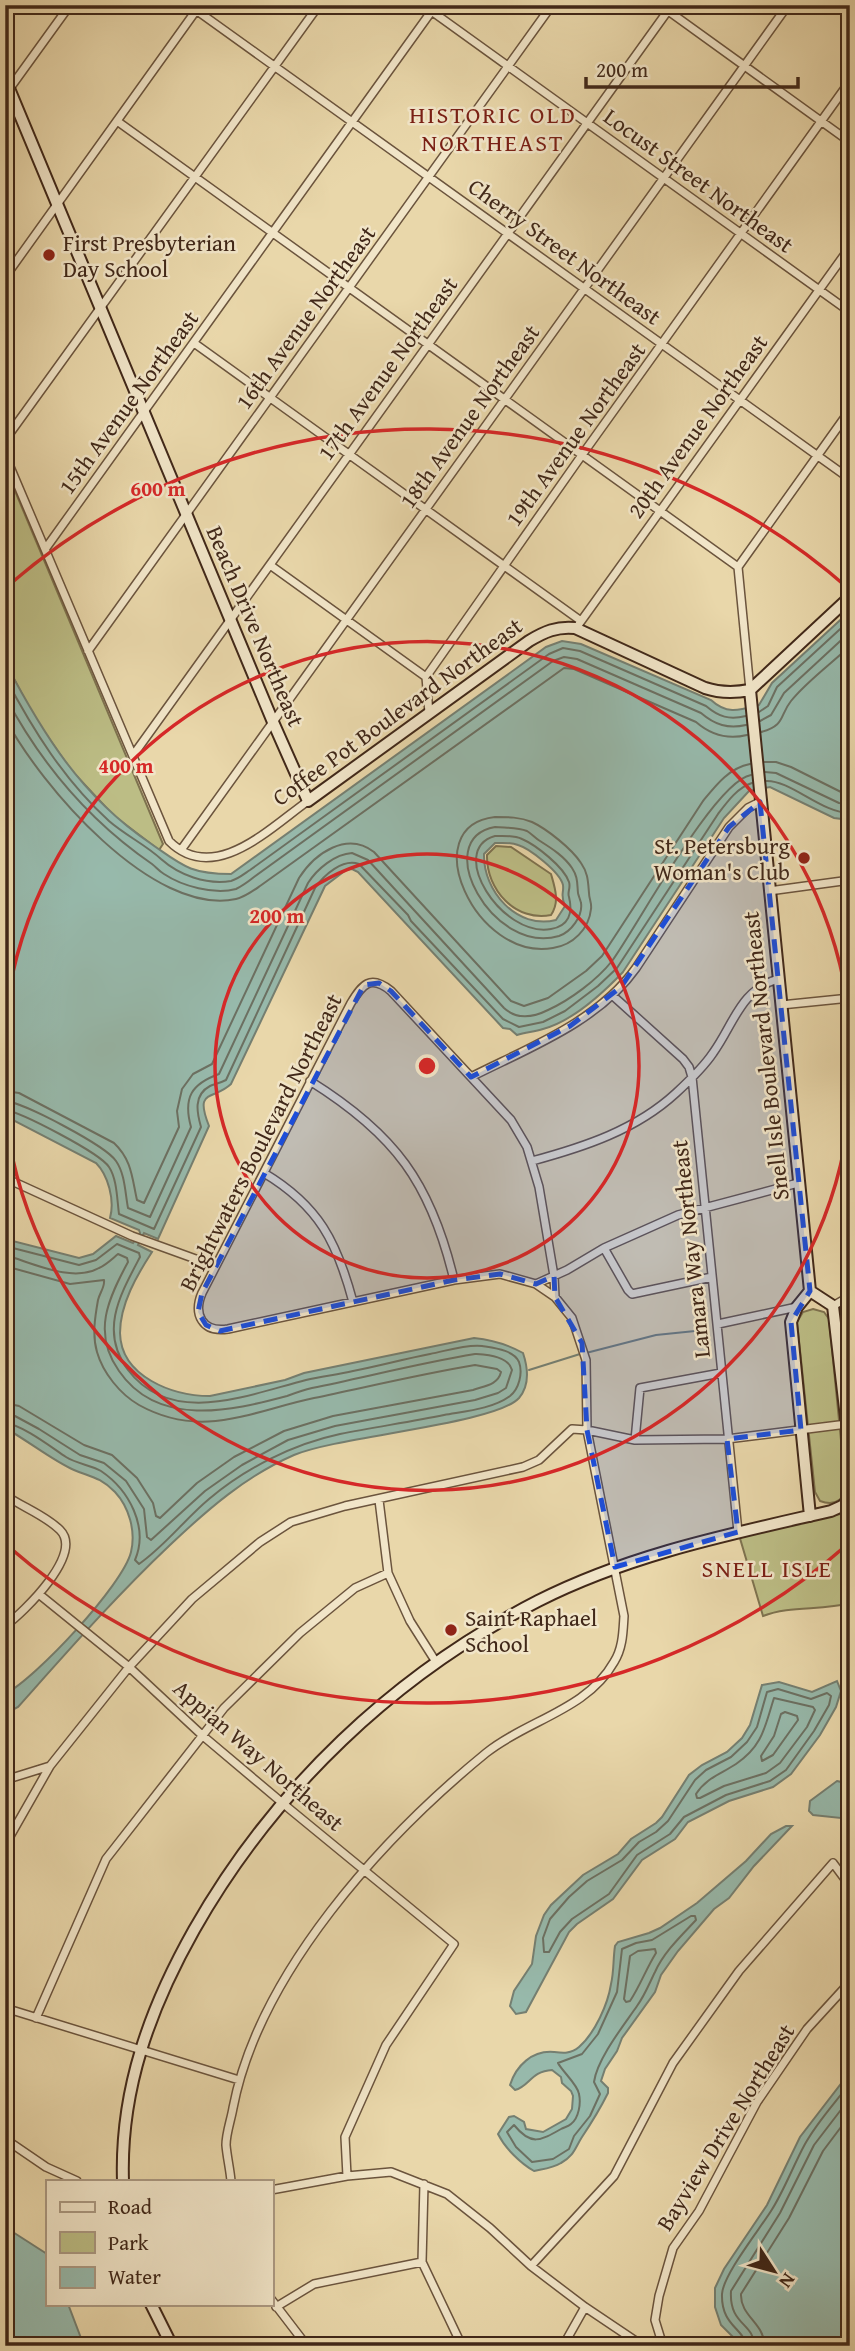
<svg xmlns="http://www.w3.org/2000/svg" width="855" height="2351" viewBox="0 0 855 2351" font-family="'Gentium Book Plus',serif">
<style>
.green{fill:#bcbd85;stroke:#7e724f;stroke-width:2}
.water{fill:#97b9ab;stroke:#757f71;stroke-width:2;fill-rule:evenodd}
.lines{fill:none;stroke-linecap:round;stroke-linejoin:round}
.shore{stroke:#6c7062;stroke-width:2}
.stream{stroke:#757f71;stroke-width:2}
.street-casing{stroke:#6b543d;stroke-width:10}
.secondary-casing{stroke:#412819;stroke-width:14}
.street{stroke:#f1e5c8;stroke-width:7}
.secondary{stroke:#f1e5c8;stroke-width:10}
.marked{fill:#1d4ed8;fill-opacity:0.2;stroke:#1d4ed8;stroke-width:5;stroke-dasharray:14 9;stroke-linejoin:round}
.ring{fill:none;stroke:#d62828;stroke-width:3.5}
.poi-dot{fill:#8f2418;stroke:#f1e5c8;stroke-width:2.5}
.labels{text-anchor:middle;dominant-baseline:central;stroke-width:5;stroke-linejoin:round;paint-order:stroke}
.street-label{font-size:23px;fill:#412819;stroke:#f1e5c8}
.poi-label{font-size:23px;fill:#412819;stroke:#f1e5c8;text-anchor:start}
.neighbourhood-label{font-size:24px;letter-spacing:2px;fill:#7a1f14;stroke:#f1e5c8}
.centre{fill:#d62828;stroke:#f1e5c8;stroke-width:3.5}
.ring-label{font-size:21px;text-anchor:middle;font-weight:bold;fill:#d62828;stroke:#f1e5c8;stroke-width:5;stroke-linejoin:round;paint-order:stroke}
</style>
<rect width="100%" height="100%" fill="#e9d7aa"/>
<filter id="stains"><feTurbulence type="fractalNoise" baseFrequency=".00286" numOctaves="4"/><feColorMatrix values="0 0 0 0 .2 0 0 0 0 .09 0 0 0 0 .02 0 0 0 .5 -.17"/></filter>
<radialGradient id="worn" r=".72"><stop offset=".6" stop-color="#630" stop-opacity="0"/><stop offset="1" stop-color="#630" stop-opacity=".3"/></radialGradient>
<!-- green -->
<path class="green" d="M5,467L163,844L159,850L113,815L71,770L34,717L5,662Z
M496,846L511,847L551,874C555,888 560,902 551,915C516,922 486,890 487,855Z
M813,1309L824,1312L829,1319L846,1491C841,1503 831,1505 820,1501L815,1492L797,1322L803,1312Z
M850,1512V1603C822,1611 790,1605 763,1616L739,1535Z"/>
<!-- water -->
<path class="water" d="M850,611V820L834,818L770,787L749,791L724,818L623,972C602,994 573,1021 543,1029C534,1032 526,1032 517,1035L510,1029L503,1028L358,872L352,869L346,870L325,886L231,1084C213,1101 194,1088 209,1126L158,1239L144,1233L138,1245L152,1252C137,1275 120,1304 120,1333C121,1377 173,1396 210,1396L285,1380L304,1373L474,1338C493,1340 507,1344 523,1353C528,1368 530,1385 519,1398C495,1424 339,1436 294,1455C246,1476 208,1509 170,1545C116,1596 68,1651 18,1707L5,1714V1694C36,1678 123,1585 131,1552C136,1531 129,1507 115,1492C100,1477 91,1477 74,1470C53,1461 27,1440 5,1428V1239L79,1258L93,1254L116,1236L133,1243L140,1233L139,1230L110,1218C115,1200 108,1175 96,1163L5,1116V662C43,734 81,796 150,843C182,865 189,874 231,874L546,647L562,641L581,644L711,700C727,715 740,710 759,705L772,683ZM495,843C502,843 511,842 518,845C529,848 560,872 563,885C564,894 560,894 565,906L556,920C517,930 483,891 484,854Z
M837,1681L841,1691L836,1707L820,1735L791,1774L773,1787L729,1801L688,1822L675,1839L642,1860L613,1899L577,1924L569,1932L526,2012L516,2014L510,2006L514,1991L532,1964L536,1936L544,1915L551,1905L583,1875L618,1854L631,1839L656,1823L662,1817L689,1775L702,1765L727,1752L742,1738L750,1725L762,1685L779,1682L812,1692Z
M837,1781L841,1782C849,1792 850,1806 850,1819L813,1815L809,1811L810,1801Z
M786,1826H792L754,1866L729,1898L714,1909L678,1951L661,1975L655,1992L622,2038L617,2051L605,2069L601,2081L608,2088V2093C600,2109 592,2122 582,2137C575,2148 574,2156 561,2163C553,2168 543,2169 534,2171C520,2163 505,2148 498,2134L509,2117L514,2116L524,2122L526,2129L543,2132L566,2119L572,2109L573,2096L571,2091L562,2083L561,2077L552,2070C531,2071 529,2087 515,2090L510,2085C516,2066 532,2050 554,2052C563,2053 571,2054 579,2047C595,2033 608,2004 611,1984C614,1972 613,1959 615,1946L618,1942L649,1933L660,1928L697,1903L746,1861L771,1834Z
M850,2072V2346H742L721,2325L715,2307V2288L724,2269L767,2205L800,2137Z
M5,2227L47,2254V2304H68L84,2346H5Z"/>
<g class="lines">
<!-- shore -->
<path class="shore" d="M5,677C33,730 64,780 109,821C125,835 146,845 161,859C179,875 206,885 231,881C238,879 244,874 250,870L549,654L563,648L580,651L706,706C719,717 729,720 746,716
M5,696C41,764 88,820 152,864C156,867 159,871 164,874C182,886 214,895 236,889C242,886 249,881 254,877L553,661L564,657L577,659L701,713C715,725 728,729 746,725
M759,712L768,706L777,687L850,620
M5,718C40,785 153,917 236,899C245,897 253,891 260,886L564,668L574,669L696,722C711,735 727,740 747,735
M760,721L771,715L784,693L850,632
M761,732C786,725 779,716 791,701C806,682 832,663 850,646
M764,762H776L791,767L843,793L850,794
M765,772L776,773L839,803L850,804
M766,781C791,780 821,813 850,813
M495,817C508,817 520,817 532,822C547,829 572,849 581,863C588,873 588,881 589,893C589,899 592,903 591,909C589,929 573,945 553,948C476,962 414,826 495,817Z
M495,827C506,828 517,827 527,831C532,834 535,838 540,841C551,848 564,856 572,868C578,877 577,883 578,893C578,894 581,902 581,903C583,916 571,932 559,936C493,956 429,839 495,827Z
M495,836C504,836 514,835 522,839C536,845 564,867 569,882C571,888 567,892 569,897C573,913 569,926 551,929C502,938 446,850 495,836Z
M5,1091L19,1093L114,1143C132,1160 132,1178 137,1200L144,1203L179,1127L177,1111L182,1089L193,1074L212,1064L299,878C315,853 347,831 374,852L511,1001L524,1006L548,998L586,971L602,956L703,801C716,785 729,768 750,764
M5,1101C23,1102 106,1146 116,1161C125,1174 125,1192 128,1208L150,1217L191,1127C183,1098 191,1084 219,1074L308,883C317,869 335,854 352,853L368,860L504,1008C517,1020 534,1017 548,1010C570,1000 597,980 612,961C638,925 715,781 751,775
M5,1110C21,1112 100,1153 109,1167C117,1179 117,1199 119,1214L154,1229L201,1127C197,1113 193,1095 210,1086C215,1084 220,1083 226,1080L315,888C324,875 343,858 359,864L408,915L411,921L503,1019L519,1027L543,1022L565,1011L598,986L617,968L718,814C727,802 738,787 752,783
M5,1246L79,1265L96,1260L117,1244L139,1253L140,1257C120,1295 99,1331 128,1370C172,1428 250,1394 306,1380C321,1376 337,1375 353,1371C379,1366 404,1359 430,1354C446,1351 466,1344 482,1346C494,1348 514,1350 519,1362C523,1373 519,1389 510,1396C492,1409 466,1411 444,1415C410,1422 375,1427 340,1434C293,1444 246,1468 209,1499C185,1519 165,1546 139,1564L135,1560C149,1527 129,1490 101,1471C91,1465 77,1464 66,1457C51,1447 23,1425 5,1423
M5,1255C33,1263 72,1283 99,1268C106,1265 112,1259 118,1254L127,1258L128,1262C108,1299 92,1333 119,1371C158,1428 231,1411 287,1396C295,1393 303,1390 312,1388C366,1377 420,1363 475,1354C488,1355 508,1356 512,1370L506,1388L498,1393L475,1400L335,1426L288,1440L242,1465L205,1491L151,1540L147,1537L144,1509L126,1481L104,1463L80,1455L39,1429L15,1416L5,1414
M5,1266L70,1284L104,1280C105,1287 100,1292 98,1300C95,1317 92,1335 97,1352C103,1373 120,1394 139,1405C202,1440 252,1411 314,1398C367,1387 421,1374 475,1365L497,1369L501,1372C498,1385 484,1386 473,1390L333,1416L284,1431L234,1457L197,1483L160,1518L156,1516L153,1503L137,1478L112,1455L84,1445L19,1406L5,1403
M778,1689L811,1699L827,1693L831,1696L829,1705L814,1731L786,1770L770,1781L726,1795L684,1817L670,1834L637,1855L609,1894L572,1919L560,1932L549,1952H544L543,1938L550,1919L569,1897L587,1881L622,1860L639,1842L656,1832L668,1821L695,1780L706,1770L731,1757L747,1742L757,1727L767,1692Z
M774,1698L813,1707L815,1710L807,1727L780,1763L766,1773L724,1786L700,1798H697L696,1794C706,1778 721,1774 736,1764C763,1746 765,1726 774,1698Z
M785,1712L797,1716L798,1720L773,1755L762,1761L761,1756L774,1736L781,1714Z
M691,1916H695L696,1920C681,1936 664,1952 655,1972C649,1984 645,1995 637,2006C624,2025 597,2059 594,2082L600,2094L590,2116L574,2136L569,2149L553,2159L532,2162L516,2147L507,2132L514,2125C531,2146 540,2141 561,2129C564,2127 568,2127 571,2124C579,2118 581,2103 579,2094C578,2085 562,2071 558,2063L582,2054L598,2034L617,1992L622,1949L636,1943L652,1940Z
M655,1949L656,1953C646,1969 640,1986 630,2001L626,2002L624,1999L630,1956L638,1951Z
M746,2346C744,2328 721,2326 722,2294C723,2275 759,2230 771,2211C784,2191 793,2166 805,2144C817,2122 835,2103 850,2083
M755,2346C753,2322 729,2325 731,2291L780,2213L814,2145L850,2098
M765,2346C764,2323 740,2316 741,2294L789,2218L823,2151L850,2115"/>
<!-- stream -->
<path class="stream" d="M586,1353L656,1335L705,1330
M529,1370L580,1354"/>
<!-- street casing -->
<g class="street-casing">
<path id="street" d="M189,5L850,479
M423,5L850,312
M660,5L850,142
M5,95L70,5
M117,121L738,567
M5,277L200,5
M194,343L581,621
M5,440L319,5
M5,455L169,841C214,886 271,827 308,801
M46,548L436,5
M270,565L426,677
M738,567L850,410
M738,567L750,690
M579,624L850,247
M88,651L552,5
M429,713L426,677L582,455L850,81
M134,754L672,5
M181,850L788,5
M769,891L850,880
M612,995L683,1059L689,1067L692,1077L738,1532
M781,1005L850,998
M471,1077C528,1048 598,1022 636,968L729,827L748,808L760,802
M310,1081C395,1134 431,1183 454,1280
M532,1161C584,1147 636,1130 676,1093C689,1081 703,1068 713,1053C734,1024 740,990 778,979
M264,1173C319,1206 337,1242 353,1302
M14,1182L132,1236L215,1266
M604,1248L628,1290L632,1294L712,1277
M536,1284L555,1297
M833,1306L850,1296
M718,1324L797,1307
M635,1440L640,1388L721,1373
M5,1495C22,1507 45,1515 60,1530C84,1554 24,1612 5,1626
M379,1500L388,1573L410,1621L436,1662
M40,1595L129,1667L203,1736L292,1811L454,1944L386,2045L345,2137L347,2176
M5,1780L50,1766L129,1667L192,1599L260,1542L291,1522L345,1506L523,1467L539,1460L572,1429L587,1430L586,1360L572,1318L555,1297L554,1276L539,1187L527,1147L511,1120L391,991C370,974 362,985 351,1003L202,1293C193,1314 202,1333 228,1329L454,1280L500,1274L536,1284L567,1270L604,1248L678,1215L798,1183
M5,1845L50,1766
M5,2008L239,2080
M36,2018L106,1859L224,1708L300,1633L355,1588L388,1573
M5,2139L46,2167L77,2181
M231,2181C230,2169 227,2157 226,2145C226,2133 231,2120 233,2108C259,1973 382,1838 486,1753C527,1720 587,1710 614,1662C623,1648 623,1631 624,1616L587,1430L635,1440L727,1439L847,1424
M424,2184L422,2262L462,2346
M271,2190L347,2176L391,2172L447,2194L490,2228L531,2266L585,2307L643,2346
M531,2266L614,2176L673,2063L739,1971L833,1863L850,1886
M271,2299L307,2346
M276,2307L314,2284L422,2262
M563,2346L585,2307
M663,2346L655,2320L659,2296L673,2248L699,2211L757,2102L807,2029L850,1982"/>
</g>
<!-- secondary casing -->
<g class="secondary-casing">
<path id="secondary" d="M5,79L273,722L308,801L529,641C544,632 557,626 575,628L705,688C720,693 734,693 750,690L850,597
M750,690L810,1291L797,1307L791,1322L810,1516
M810,1291L833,1306L850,1452
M123,2181C120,2090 150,2008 194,1930C274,1789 394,1675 538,1601C631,1554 731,1534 831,1511L842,1506L850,1499
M151,2304L172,2346"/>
</g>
<!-- street -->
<use href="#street" class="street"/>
<!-- secondary -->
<use href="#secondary" class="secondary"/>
</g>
<!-- marked area -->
<path class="marked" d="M760,802L810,1291L791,1322L801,1430L727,1439L738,1532L615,1567L587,1430L582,1343L555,1297L554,1276L536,1284L500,1274L454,1280L220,1331L206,1325L198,1312L202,1293L364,985L379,983L391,991L471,1077L570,1026L621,987L729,827Z"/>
<!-- distance rings -->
<g class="ring">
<circle cx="427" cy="1066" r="212"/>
<path d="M850 1110A425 425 0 0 1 6 1121M6 1011A425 425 0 0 1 850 1022"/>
<path d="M849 1543A637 637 0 0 1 9 1547M9 585A637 637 0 0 1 849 589"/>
</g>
<!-- markers -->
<g class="poi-dot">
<circle cx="49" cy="255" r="7"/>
<circle cx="804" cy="858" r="7"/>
<circle cx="451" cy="1630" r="7"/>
</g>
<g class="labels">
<!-- street labels -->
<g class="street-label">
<text transform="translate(699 180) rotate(36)">Locust Street Northeast</text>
<text transform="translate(565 251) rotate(36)">Cherry Street Northeast</text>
<text transform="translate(305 317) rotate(-54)">16th Avenue Northeast</text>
<text transform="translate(387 368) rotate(-54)">17th Avenue Northeast</text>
<text transform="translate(128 402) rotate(-54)">15th Avenue Northeast</text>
<text transform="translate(469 416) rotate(-54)">18th Avenue Northeast</text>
<text transform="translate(697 426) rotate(-54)">20th Avenue Northeast</text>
<text transform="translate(575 434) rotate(-54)">19th Avenue Northeast</text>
<text transform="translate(256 626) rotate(67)">Beach Drive Northeast</text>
<text transform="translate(397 711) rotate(-36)">Coffee Pot Boulevard Northeast</text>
<text transform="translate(765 1056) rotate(-96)">Snell Isle Boulevard Northeast</text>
<text transform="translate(260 1142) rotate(-63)">Brightwaters Boulevard Northeast</text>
<text transform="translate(690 1249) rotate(-96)">Lamara Way Northeast</text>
<text transform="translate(259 1755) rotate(41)">Appian Way Northeast</text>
<text transform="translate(725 2127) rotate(-58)">Bayview Drive Northeast</text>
</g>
<!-- poi labels -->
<g class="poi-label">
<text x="63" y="242">First Presbyterian<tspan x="63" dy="26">Day School</tspan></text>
<text x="790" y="845" text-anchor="end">St. Petersburg<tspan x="790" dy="26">Woman's Club</tspan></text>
<text x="465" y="1617">Saint Raphael<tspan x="465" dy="26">School</tspan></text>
</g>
<!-- neighbourhood labels -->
<g class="neighbourhood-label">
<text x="493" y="114">HISTORIC OLD<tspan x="493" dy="28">NORTHEAST</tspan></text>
<text x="767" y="1568">SNELL ISLE</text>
</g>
</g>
<circle cx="427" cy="1066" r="10" class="centre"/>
<g class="ring-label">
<text x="158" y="496">600 m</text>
<text x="126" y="773">400 m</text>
<text x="277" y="923">200 m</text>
</g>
<!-- margin -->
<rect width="855" height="2351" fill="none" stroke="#e9d7aa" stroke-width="28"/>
<rect x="7" y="7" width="841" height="2337" fill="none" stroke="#412819" stroke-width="3.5"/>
<rect x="14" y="14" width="827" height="2323" fill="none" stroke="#412819" stroke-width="2"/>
<!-- legend -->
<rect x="46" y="2180" width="228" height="126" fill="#f1e5c8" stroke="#ab9982" stroke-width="2"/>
<rect x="60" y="2202" width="35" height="10" fill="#f1e5c8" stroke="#ab9982" stroke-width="2"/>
<text x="108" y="2214" font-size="21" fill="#412819">Road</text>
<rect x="60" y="2232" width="35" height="21" fill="#bcbd85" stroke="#ab9982" stroke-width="2"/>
<text x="108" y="2250" font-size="21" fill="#412819">Park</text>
<rect x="60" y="2267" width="35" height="21" fill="#97b9ab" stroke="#ab9982" stroke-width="2"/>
<text x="108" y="2284" font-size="21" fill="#412819">Water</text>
<!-- north arrow -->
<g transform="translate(774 2271) rotate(126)" stroke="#f1e5c8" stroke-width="5" paint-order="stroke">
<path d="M0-5L12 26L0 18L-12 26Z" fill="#412819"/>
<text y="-10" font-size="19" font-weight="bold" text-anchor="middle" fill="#412819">N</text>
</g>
<!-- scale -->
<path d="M586 77v10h212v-10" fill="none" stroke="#412819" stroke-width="3.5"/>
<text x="596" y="77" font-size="21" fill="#412819" stroke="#f1e5c8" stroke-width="5" paint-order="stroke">200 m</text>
<rect width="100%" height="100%" filter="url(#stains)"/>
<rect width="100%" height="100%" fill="url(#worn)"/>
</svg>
